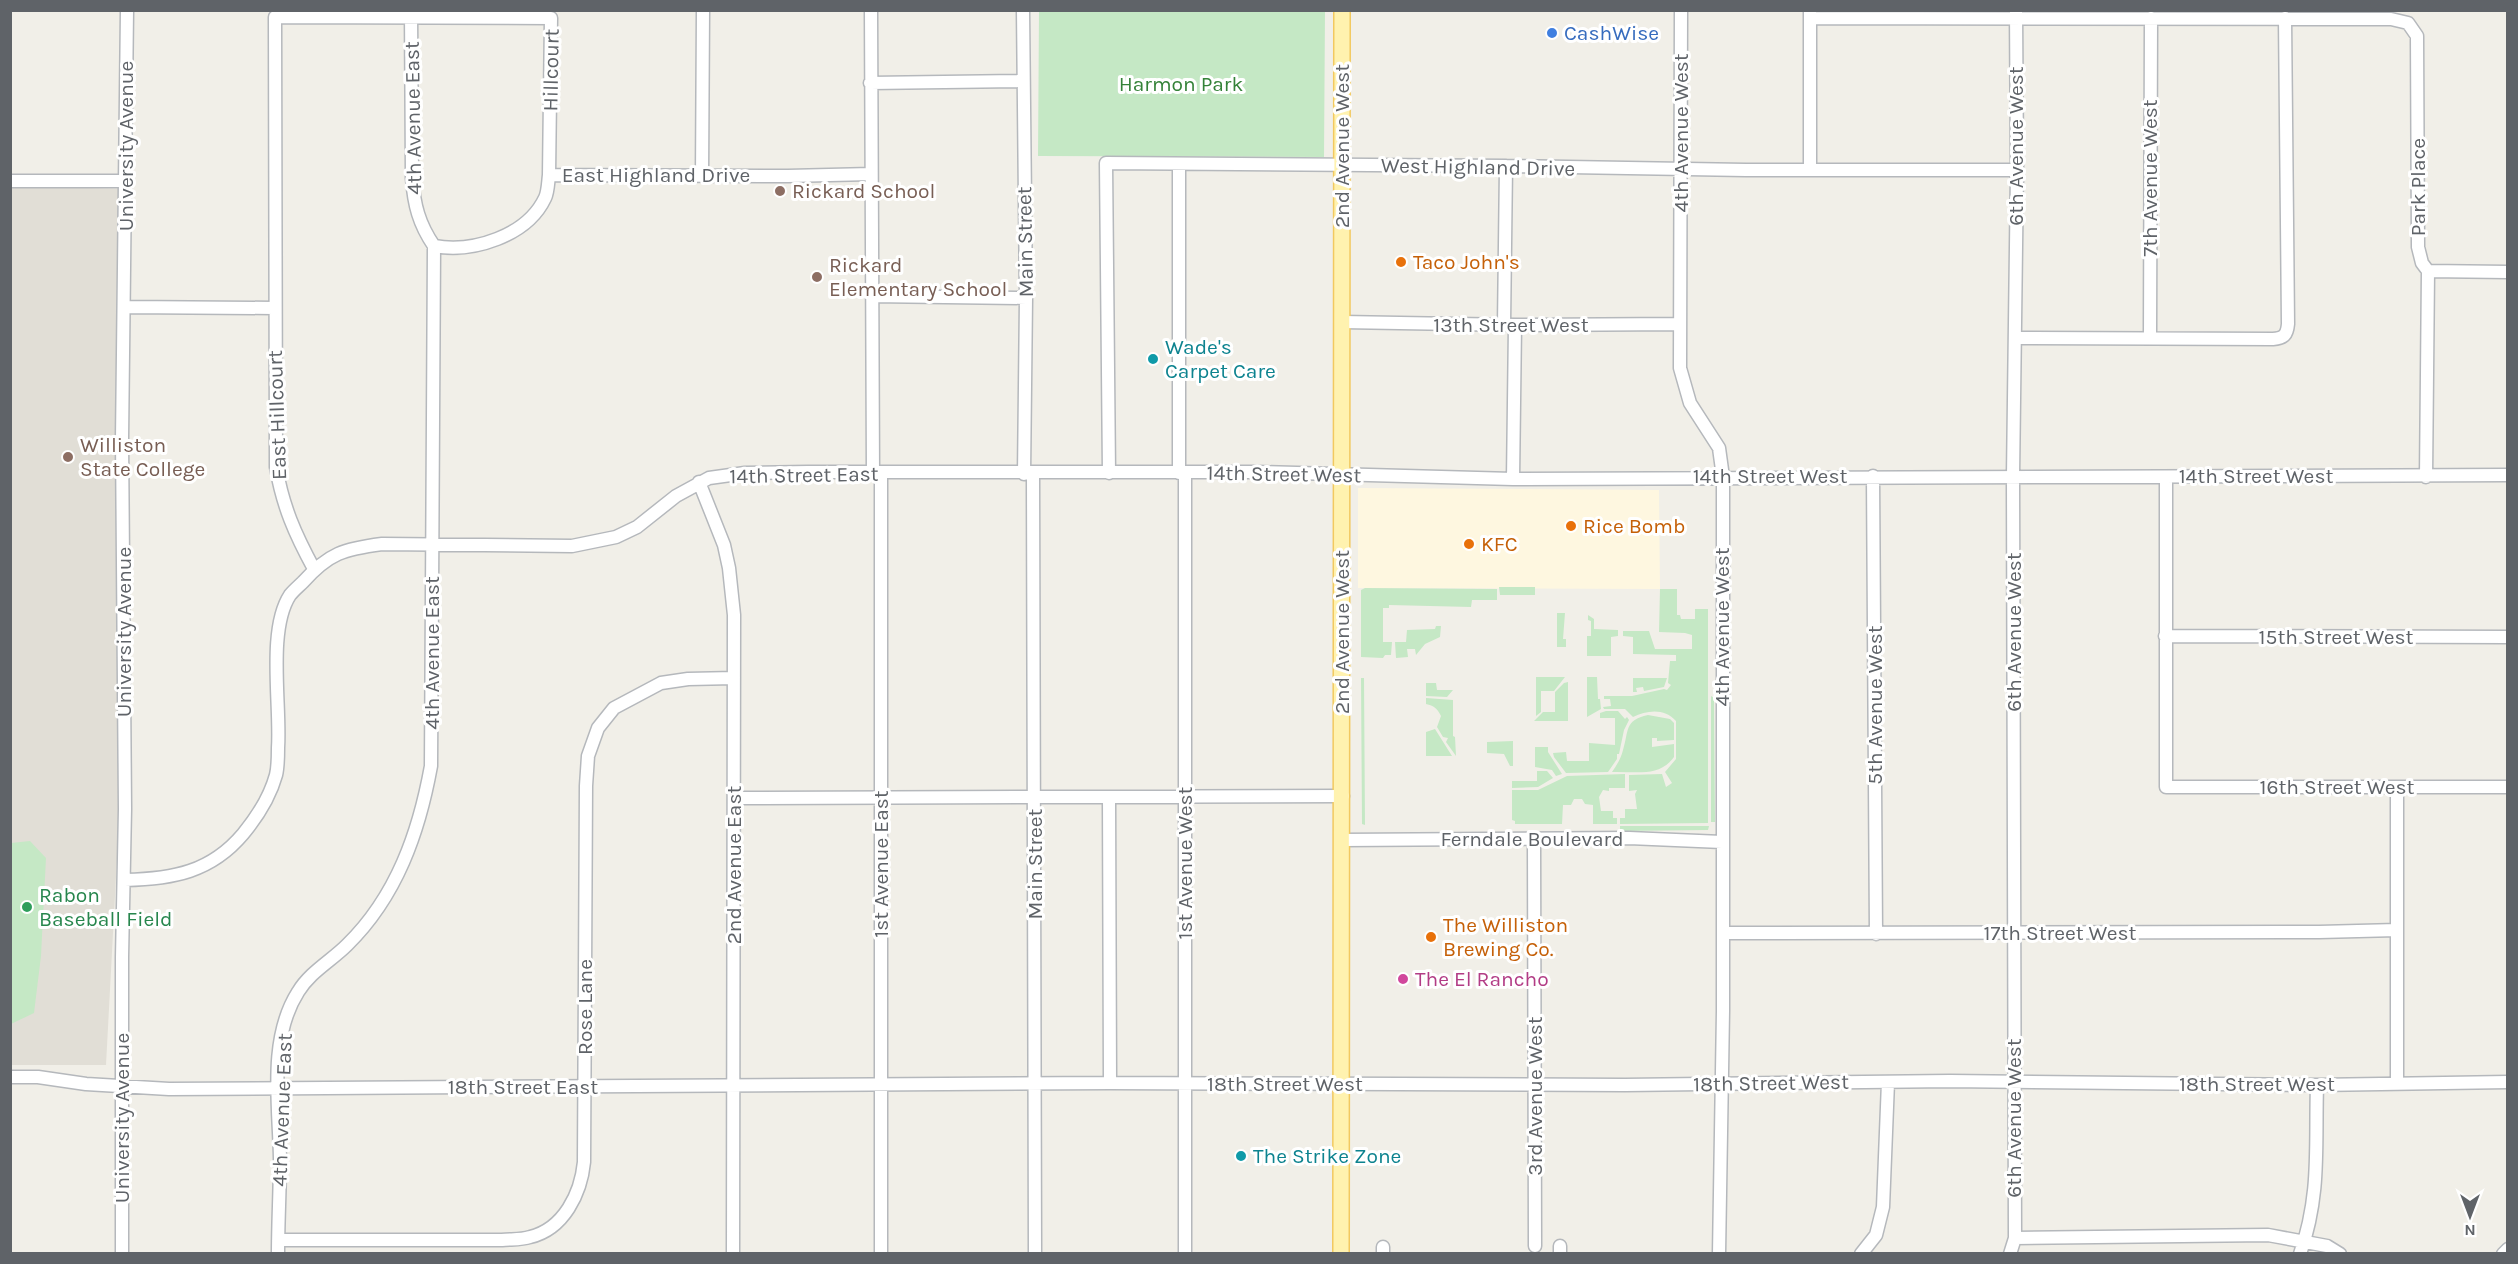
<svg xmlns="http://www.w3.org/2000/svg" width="2518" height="1264" viewBox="0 0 2518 1264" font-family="Karla,sans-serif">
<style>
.commercial{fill:#fef7e0}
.education{fill:#e1ded6}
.green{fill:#c5e8c5}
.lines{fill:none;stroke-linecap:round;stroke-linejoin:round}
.minor-casing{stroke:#b5b8bc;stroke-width:15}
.major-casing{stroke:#f2c960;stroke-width:18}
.minor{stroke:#fff;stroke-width:12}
.major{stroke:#fff2af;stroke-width:15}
.shop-dot{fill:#3f7fe0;stroke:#fff;stroke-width:2}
.education-dot{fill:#8d6e63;stroke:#fff;stroke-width:2}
.food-dot{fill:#e8710a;stroke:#fff;stroke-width:2}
.culture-dot{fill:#0f9aa8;stroke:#fff;stroke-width:2}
.leisure-dot{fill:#2e9e5b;stroke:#fff;stroke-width:2}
.hotel-dot{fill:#d1479c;stroke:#fff;stroke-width:2}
.labels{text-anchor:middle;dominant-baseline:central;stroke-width:6;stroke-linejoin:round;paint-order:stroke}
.shop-label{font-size:21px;fill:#366cbe;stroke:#fff;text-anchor:start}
.street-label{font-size:21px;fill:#5f6368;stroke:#fff}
.park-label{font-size:21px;fill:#348238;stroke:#fff}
.education-label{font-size:21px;fill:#785e54;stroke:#fff;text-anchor:start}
.food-label{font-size:21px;fill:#c56008;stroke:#fff;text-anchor:start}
.culture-label{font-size:21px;fill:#0d838f;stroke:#fff;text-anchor:start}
.leisure-label{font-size:21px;fill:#27864d;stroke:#fff;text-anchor:start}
.hotel-label{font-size:21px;fill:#b23c85;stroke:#fff;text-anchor:start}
</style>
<rect width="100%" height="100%" fill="#f1efe8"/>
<!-- commercial -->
<path class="commercial" d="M1358,488L1659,490L1660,589L1358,588Z"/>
<!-- education -->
<path class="education" d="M11,186L125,189L124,726L106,1065H11Z"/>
<!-- green -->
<path class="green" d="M1039,11H1325L1324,157L1038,156Z
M1499,587H1535V595H1500Z
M1365,588L1497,589V600H1472L1471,607L1389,605V608H1383V642H1392L1391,655H1385L1383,658L1361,657V590Z
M1660,589H1677V615H1680L1681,619H1695V609H1708V823L1620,824V818H1625V809H1637L1635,794L1637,790L1629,791V775L1662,774L1666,787L1672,783L1665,772L1676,759V721C1665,708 1647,710 1633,717L1625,709H1604L1603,707L1611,706L1610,699H1604V696H1632L1664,689L1667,690L1671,685L1668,683L1670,661H1676V655L1633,654V637L1623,636V631H1649L1655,649H1692V635L1685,633L1659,632Z
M1557,613H1565L1563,639H1566V647H1557Z
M1588,615L1594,619V629L1618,630V636L1611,637V656H1587V636H1591V621L1588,620Z
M1436,626H1441L1440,637L1425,644L1416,655L1415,649H1407L1408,657L1396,658L1395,642H1406L1407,630L1435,629Z
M1536,677H1565L1554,691H1541V712L1536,716Z
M1587,677H1597L1598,699H1600L1601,709L1587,717Z
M1361,678H1364L1365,825L1362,824Z
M1633,678H1667L1664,687L1644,691L1643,687L1636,688L1637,692H1633Z
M1568,682V721H1534L1543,712H1555V692L1564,683Z
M1426,683H1436L1437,690H1453L1447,697L1426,696Z
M1711,696L1714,698L1715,822H1711Z
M1426,698L1453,700V736L1455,737L1456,756L1446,742L1448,738L1443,737L1437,727L1441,716C1437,708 1434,706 1426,704Z
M1606,711H1618L1625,719L1627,717L1629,720L1624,730L1619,754H1617V759L1608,772L1566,773L1554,757L1553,753L1566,752L1567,761H1589V743L1615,745V718H1600V713Z
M1648,715L1670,719L1674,723V740L1657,741V738H1652V747L1674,744V757C1659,778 1635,771 1612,772C1617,765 1621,758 1623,750C1629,731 1624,720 1648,715Z
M1435,729L1452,756H1426V732Z
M1513,741V766H1510L1504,754L1487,753V742Z
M1535,747H1548V752L1562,774L1556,776L1552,770L1535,767Z
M1537,771H1547L1553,778L1538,787L1512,788V781H1537Z
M1625,774V788H1609V791L1603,790L1599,797L1601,811H1613V818H1617V824H1593V805L1585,804L1582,799H1574L1571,805H1563L1562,824H1515V821L1512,820V790H1538L1567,776Z
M1620,826H1709L1708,830L1620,831Z
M30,841L46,858L41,956L34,1013L11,1024V843Z"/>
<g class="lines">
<!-- minor casing -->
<g class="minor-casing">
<path id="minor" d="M871,10L873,474
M1023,10L1026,298L1024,474
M1681,10L1680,368L1690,403L1719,448L1723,477V1011L1719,1254
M1810,10V170
M1810,18L2391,19L2408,23L2417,36L2418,247L2422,263L2428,271
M870,83L1023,81
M549,175L788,176L871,174
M702,176L703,10
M10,181H125
M2428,271L2508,272
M872,296L1026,298
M125,307L274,308
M1342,322L1515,325L1680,324
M1504,325L1506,166
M2150,337L2151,18
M2015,338L2273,339C2284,338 2287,335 2288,324L2285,18
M1109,473L1106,163L1506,166L1746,170H2017
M1179,473V165
M881,474V1254
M1033,474L1035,1254
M1873,476L1876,934
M2166,477V787H2508
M2426,477L2428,271
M1513,479L1515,325
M699,482L724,545L729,568L734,615L733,1254
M314,569C295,534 283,507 276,467L275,17L551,18L549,175C548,183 548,192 545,198C527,236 473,253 434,246
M2165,636L2508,637
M2397,787V1084
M1109,797L1110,1083
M735,798L1343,796
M1534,839L1535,1246
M1342,840L1629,838L1722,842
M125,880C173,879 211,872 243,834C257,817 270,797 276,775C278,767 278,756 278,748C281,706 267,630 290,595C294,590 299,586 303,582C329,553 344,549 382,544L572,546L616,537L637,527L676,496L709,478L745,473L808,472H1257L1513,479L2508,475
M1723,933L2319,932L2397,930
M10,1077H38L86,1084L169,1089L1110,1083L1625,1085L1950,1081L2317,1085L2508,1082
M2015,1238L2268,1235L2327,1246L2340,1254
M278,1240H502C511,1239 521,1240 530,1237C564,1229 581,1193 584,1162L586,786L588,756L598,728L614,708L661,683L688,679L734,678
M1560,1246V1254
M1383,1247V1254
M122,1254V957L125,809L122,439L127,10
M278,1254C278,1222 280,1190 280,1158C279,1105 268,1039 298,992C310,972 331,961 347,945C397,896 419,832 431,766L434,246C419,224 414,205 412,178L411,10
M1185,1254V473
M1861,1254L1876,1235L1883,1207L1888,1082
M2010,1254L2015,1238L2013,476L2017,170L2016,10
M2300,1254C2321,1194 2315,1146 2317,1085
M2503,1254L2508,1249"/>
</g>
<!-- major casing -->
<g class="major-casing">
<path id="major" d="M1341,1254L1342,10"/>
</g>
<!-- minor -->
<use href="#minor" class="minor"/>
<!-- major -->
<use href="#major" class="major"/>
</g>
<!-- markers -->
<circle class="shop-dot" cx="1552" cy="33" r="6"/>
<g class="education-dot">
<circle cx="780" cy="191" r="6"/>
<circle cx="817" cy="277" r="6"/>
<circle cx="68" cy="457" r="6"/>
</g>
<g class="food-dot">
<circle cx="1401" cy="262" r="6"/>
<circle cx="1571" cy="526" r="6"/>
<circle cx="1469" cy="544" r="6"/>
<circle cx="1431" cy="937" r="6"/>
</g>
<g class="culture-dot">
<circle cx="1153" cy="359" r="6"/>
<circle cx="1241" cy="1156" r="6"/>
</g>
<circle class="leisure-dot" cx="27" cy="907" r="6"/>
<circle class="hotel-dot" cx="1403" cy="979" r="6"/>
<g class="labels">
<!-- shop labels -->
<g class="shop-label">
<text x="1564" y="33">CashWise</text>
</g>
<!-- street labels -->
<g class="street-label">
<text transform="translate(551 70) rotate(-89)">Hillcourt</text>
<text transform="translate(413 118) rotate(-91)">4th Avenue East</text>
<text transform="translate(1681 133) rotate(-90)">4th Avenue West</text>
<text transform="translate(126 146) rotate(-90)">University Avenue</text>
<text transform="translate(1342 146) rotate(-90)">2nd Avenue West</text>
<text transform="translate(2016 146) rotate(-90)">6th Avenue West</text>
<text transform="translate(1478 167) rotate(1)">West Highland Drive</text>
<text x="656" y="175">East Highland Drive</text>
<text transform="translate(2150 178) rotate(-90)">7th Avenue West</text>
<text transform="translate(2418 187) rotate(-90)">Park Place</text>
<text transform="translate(1025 242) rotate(-91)">Main Street</text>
<text x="1511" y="325">13th Street West</text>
<text transform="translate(277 415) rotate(-92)">East Hillcourt</text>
<text transform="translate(1284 474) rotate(1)">14th Street West</text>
<text transform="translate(804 475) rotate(-1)">14th Street East</text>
<text x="1770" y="476">14th Street West</text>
<text x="2256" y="476">14th Street West</text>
<text transform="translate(1722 627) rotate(-90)">4th Avenue West</text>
<text transform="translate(124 632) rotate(-90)">University Avenue</text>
<text transform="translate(1342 632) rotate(-90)">2nd Avenue West</text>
<text transform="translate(2014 632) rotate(-90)">6th Avenue West</text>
<text x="2336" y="637">15th Street West</text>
<text transform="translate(432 653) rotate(-90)">4th Avenue East</text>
<text transform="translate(1875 705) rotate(-90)">5th Avenue West</text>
<text x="2337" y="787">16th Street West</text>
<text x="1532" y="839">Ferndale Boulevard</text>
<text transform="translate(1185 863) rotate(-90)">1st Avenue West</text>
<text transform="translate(881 864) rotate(-90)">1st Avenue East</text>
<text transform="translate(1035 864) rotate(-90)">Main Street</text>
<text transform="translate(734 865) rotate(-90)">2nd Avenue East</text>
<text x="2060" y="933">17th Street West</text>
<text transform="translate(585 1007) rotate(-90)">Rose Lane</text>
<text transform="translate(1771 1083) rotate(-1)">18th Street West</text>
<text x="1285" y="1084">18th Street West</text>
<text x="2257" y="1084">18th Street West</text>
<text x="523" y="1087">18th Street East</text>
<text transform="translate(1535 1096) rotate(-90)">3rd Avenue West</text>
<text transform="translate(282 1110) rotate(-88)">4th Avenue East</text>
<text transform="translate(122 1118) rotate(-90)">University Avenue</text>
<text transform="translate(2014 1118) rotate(-90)">6th Avenue West</text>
</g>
<!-- park labels -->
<g class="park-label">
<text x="1181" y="84">Harmon Park</text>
</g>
<!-- education labels -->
<g class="education-label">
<text x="792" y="191">Rickard School</text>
<text x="829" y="265">Rickard<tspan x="829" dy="24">Elementary School</tspan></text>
<text x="80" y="445">Williston<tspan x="80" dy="24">State College</tspan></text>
</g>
<!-- food labels -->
<g class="food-label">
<text x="1413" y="262">Taco John's</text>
<text x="1583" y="526">Rice Bomb</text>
<text x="1481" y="544">KFC</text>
<text x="1443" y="925">The Williston<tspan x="1443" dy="24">Brewing Co.</tspan></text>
</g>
<!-- culture labels -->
<g class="culture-label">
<text x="1165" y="347">Wade's<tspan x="1165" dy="24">Carpet Care</tspan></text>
<text x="1253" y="1156">The Strike Zone</text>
</g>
<!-- leisure labels -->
<g class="leisure-label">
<text x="39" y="895">Rabon<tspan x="39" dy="24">Baseball Field</tspan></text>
</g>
<!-- hotel labels -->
<g class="hotel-label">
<text x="1415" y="979">The El Rancho</text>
</g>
</g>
<!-- border -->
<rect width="2518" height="1264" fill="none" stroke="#5f6368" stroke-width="24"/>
<!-- north arrow -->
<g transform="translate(2470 1216) rotate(180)" stroke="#ffffff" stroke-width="4.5" paint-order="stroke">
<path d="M0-4.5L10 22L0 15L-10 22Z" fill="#5f6368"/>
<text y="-9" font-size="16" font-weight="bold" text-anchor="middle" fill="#5f6368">N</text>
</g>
</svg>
